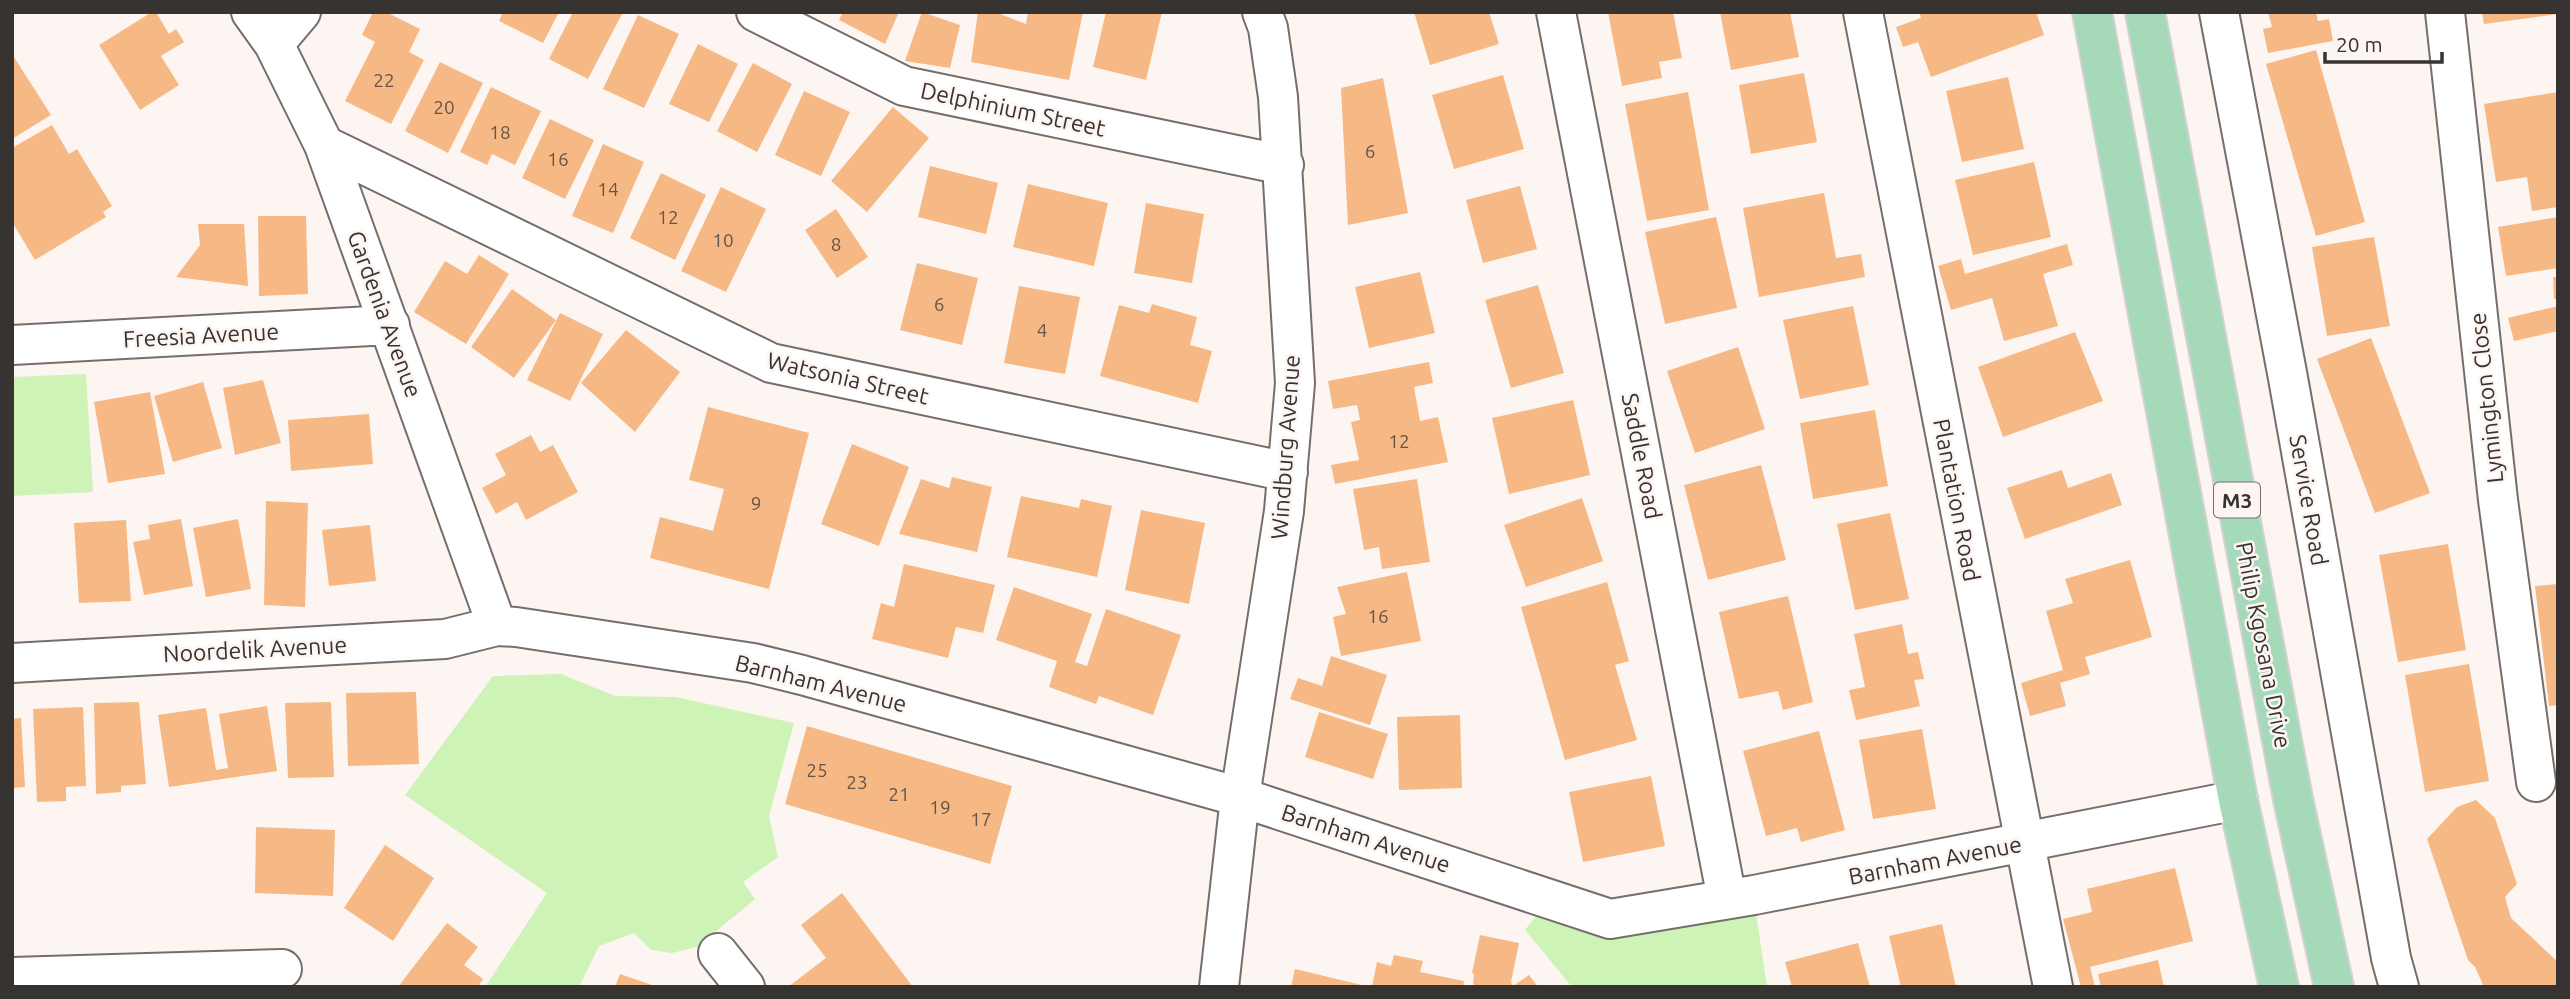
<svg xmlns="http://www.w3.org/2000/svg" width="2570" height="999" viewBox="0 0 2570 999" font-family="Ubuntu,sans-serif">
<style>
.green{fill:#cdf3b7}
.building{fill:#f6b985}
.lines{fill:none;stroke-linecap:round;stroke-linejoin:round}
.street-casing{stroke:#756e6b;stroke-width:42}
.primary-casing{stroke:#d3d2d2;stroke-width:42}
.street{stroke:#fff;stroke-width:38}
.primary{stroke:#a6d9ba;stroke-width:38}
.labels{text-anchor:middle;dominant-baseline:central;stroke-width:5;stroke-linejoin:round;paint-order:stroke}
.number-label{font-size:19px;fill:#665446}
.shield{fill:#fdf5f1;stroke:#726d6b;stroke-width:2}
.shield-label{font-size:21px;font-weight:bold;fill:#363331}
.street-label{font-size:23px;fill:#363331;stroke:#fdf5f1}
</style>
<rect width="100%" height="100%" fill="#fdf5f1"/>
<!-- green -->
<path class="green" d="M86,374L93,492L12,496V377Z
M561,674L615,696L676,697L794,723L769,816L778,857L743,882L755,899L697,947L672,953L651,950L634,933L599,946L579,987H485L547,893L405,795L493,676Z
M1756,913L1767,987H1572L1525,930L1536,916L1627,937Z"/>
<!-- building -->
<path class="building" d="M152,12H156L169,34L176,29L184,42L161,56L179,85L140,110L99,45Z
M373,12H386L420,29L409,52L424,60L391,124L345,101L375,42L362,35Z
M503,12H559L543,43L499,21Z
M573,12H623L588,79L549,59Z
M843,12H899L885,44L839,20Z
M922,12L960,25L950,68L905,61Z
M978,12H995L1026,24L1028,12H1083L1069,80L971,62Z
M1106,12H1162L1146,80L1093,67Z
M1414,12H1489L1499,44L1430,65Z
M1608,12H1673L1682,58L1659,62L1662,78L1622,86Z
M1720,12H1790L1799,57L1731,70Z
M1919,12H2036L2044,35L1931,77L1918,42L1903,47L1896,27L1921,18Z
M2268,12H2316L2318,21L2329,19L2333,41L2268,53L2263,29L2272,27Z
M2482,12H2558V14L2484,24Z
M638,15L679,34L644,108L603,89Z
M698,44L738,64L709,122L669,104Z
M2316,50L2365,222L2316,236L2266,64Z
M12,54L51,115L12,139Z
M440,62L483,83L448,153L405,131Z
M753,63L792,84L757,152L717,131Z
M1804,73L1817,142L1751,154L1739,85Z
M1503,75L1524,149L1454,169L1432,95Z
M2008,77L2024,149L1962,162L1946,91Z
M1383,78L1408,213L1348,225L1341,88Z
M491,87L541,111L515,165L492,154L487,165L460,152Z
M804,91L850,112L821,176L775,155Z
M1688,92L1709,210L1647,221L1625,104Z
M2558,92V207L2532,211L2527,177L2496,182L2484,104Z
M893,107L929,138L867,212L831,181Z
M550,119L594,140L565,199L522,178Z
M52,125L69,154L77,149L112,206L103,212L106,217L35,260L12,222V148Z
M603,144L644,162L613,233L572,216Z
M2034,162L2051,237L1973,255L1955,180Z
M930,166L998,183L986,234L918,217Z
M661,173L706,195L675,260L630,238Z
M1028,184L1108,203L1094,266L1013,247Z
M1520,186L1537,249L1483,263L1466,200Z
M721,187L766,209L726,292L681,271Z
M1824,193L1836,258L1861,254L1865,277L1759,297L1743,208Z
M1146,203L1204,214L1192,283L1134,273Z
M836,209L868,257L837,278L805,230Z
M258,216H306L308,294L259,296Z
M1716,217L1737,308L1665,324L1645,232Z
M2558,217V268L2506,276L2498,227Z
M198,224H244L248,286L176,277L200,245Z
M2374,237L2390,326L2327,336L2312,247Z
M2067,244L2073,265L2043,274L2058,326L2004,341L1992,298L1951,310L1938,266L1961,259L1965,274Z
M479,255L509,274L466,344L414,312L445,261L467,274Z
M917,263L978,278L962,345L900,330Z
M1420,272L1435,333L1369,348L1355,287Z
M2553,277H2558V299H2554Z
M1538,285L1564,373L1511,388L1485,300Z
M1019,286L1080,297L1065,374L1004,363Z
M512,289L556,320L514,378L471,347Z
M1152,304L1197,317L1190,345L1212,351L1198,403L1100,376L1119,305L1149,313Z
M1853,306L1869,385L1800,399L1783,320Z
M2558,306V331L2514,341L2508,318Z
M560,313L603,334L570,401L527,380Z
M626,330L680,372L635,432L581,383Z
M2075,332L2103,401L2003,437L1978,367Z
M2371,338L2430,493L2375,513L2317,359Z
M1738,347L1765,429L1695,453L1667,371Z
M1429,362L1433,383L1414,387L1420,421L1438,417L1448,462L1335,484L1331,465L1359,460L1351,422L1360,420L1357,405L1333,409L1328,381Z
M263,380L281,443L235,455L223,388Z
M203,382L222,448L173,462L154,396Z
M150,392L165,474L108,483L94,402Z
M1573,400L1590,475L1509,494L1492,418Z
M708,407L809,433L769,589L650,558L660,517L713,531L724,489L689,480Z
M1875,410L1888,486L1813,499L1800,423Z
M369,414L373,464L291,471L288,420Z
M531,435L540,452L553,445L578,492L526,520L517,502L496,514L482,488L506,475L495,454Z
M852,444L909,467L879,546L821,524Z
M1761,465L1786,560L1708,580L1684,485Z
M2062,470L2068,488L2111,473L2122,505L2025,539L2007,488Z
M952,477L992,487L977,552L899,534L921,479L949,488Z
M1417,479L1430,562L1382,569L1379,547L1364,550L1353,489Z
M1021,496L1079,508L1081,499L1112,506L1097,577L1007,557Z
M1582,498L1603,561L1526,587L1504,525Z
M266,501L308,503L305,607L264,605Z
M1141,510L1205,523L1189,604L1125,590Z
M1890,513L1909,599L1855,610L1837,524Z
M181,519L193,586L144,595L133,542L150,539L148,525Z
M238,519L251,589L206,597L193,528Z
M126,520L131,601L79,603L74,523Z
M370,525L376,581L329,586L322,530Z
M2448,544L2466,650L2398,662L2379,555Z
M2130,560L2152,637L2085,657L2090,674L2060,683L2066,706L2030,716L2021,683L2063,670L2046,611L2073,603L2065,579Z
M904,564L995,585L983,633L956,627L948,658L872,639L881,603L894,607Z
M1407,572L1421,641L1341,656L1333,617L1346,614L1337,587Z
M1607,582L1629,661L1615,665L1637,740L1565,760L1521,607Z
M2558,584V705L2549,706L2535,586Z
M1014,587L1092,614L1075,662L1087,666L1106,609L1181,635L1153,715L1099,696L1096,704L1049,687L1057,661L996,640Z
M1788,596L1813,702L1783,710L1778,691L1739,699L1719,612Z
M1902,624L1908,654L1918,652L1924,679L1914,680L1920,706L1856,720L1849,690L1865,687L1854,634Z
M1331,656L1387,675L1370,725L1290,699L1298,678L1322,686Z
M2469,664L2489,781L2425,792L2405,675Z
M416,692L419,764L348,766L346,693Z
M139,702L146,784L121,786V792L96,794L94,703Z
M331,702L334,777L288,778L285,703Z
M267,706L277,771L169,787L158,715L206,708L216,770L228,768L219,714Z
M83,707L86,786L66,787V801L37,802L33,709Z
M1319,712L1388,734L1373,779L1305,757Z
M1460,715L1462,788L1399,790L1397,717Z
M21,718L25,787L12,788V719Z
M807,726L1012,786L990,864L785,804Z
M1922,729L1936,809L1873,819L1859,740Z
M1819,731L1845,830L1801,842L1797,828L1766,836L1743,751Z
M1651,776L1665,846L1583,862L1569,792Z
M2476,800L2495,818L2517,884L2505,897L2511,918L2558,962V987H2484L2475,967L2468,960L2427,839L2457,807Z
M256,827L335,830L333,896L255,893Z
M385,845L434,878L393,941L344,908Z
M2175,868L2193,941L2090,967L2095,987H2081L2063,919L2092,912L2087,889Z
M842,893L913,987H788L826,958L801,925Z
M447,923L478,947L464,965L483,979L478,987H398Z
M1942,924L1956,987H1901L1889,936Z
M1480,935L1519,943L1511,982L1513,986L1529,975L1538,987H1475L1473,983L1474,974L1472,973Z
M1858,943L1870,987H1792L1785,962Z
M1394,955L1423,961L1420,972L1464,981L1463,987H1372L1377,962L1391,966Z
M2158,960L2164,987H2101L2098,974Z
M1295,969L1366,986V987H1291Z
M620,974L655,986V987H615Z"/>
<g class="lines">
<!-- street casing -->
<g class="street-casing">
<path id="street" d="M251,12L274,44L324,145L497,626
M756,12L904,86L1284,165
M1556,12L1727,899
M1863,12L2053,987
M2219,12L2288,378L2391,958L2399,987
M2445,12L2498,500L2536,782
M274,44L301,12
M324,145L771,363L1288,472
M12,345L390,325
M12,663L445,639L497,626L516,627L753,663L802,675L1240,797L1610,919L1754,895L2238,800
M718,953L745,987
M12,977L282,969
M1219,987L1240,797L1284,511L1295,383L1278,97L1268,28L1262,12"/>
</g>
<!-- primary casing -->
<g class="primary-casing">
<path id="primary" d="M2092,12L2238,800L2279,987
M2145,12L2293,799L2334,987"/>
</g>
<!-- street -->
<use href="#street" class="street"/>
<!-- primary -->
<use href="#primary" class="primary"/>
</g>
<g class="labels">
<!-- number labels -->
<g class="number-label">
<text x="384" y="80">22</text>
<text x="444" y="107">20</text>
<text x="500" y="132">18</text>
<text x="1370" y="151">6</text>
<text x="558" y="159">16</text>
<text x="608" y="189">14</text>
<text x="668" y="217">12</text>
<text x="723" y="240">10</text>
<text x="836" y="244">8</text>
<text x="939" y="304">6</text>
<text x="1042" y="330">4</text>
<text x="1399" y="441">12</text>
<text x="756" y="503">9</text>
<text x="1378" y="616">16</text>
<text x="817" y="770">25</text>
<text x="857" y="782">23</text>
<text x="899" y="794">21</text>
<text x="940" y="807">19</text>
<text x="981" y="819">17</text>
</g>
<!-- shield labels -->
<rect class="shield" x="2214" y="482.5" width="46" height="35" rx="5"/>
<g class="shield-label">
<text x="2237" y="500">M3</text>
</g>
<!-- street labels -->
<g class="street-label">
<text transform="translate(1013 109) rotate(12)">Delphinium Street</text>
<text transform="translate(385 314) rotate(70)">Gardenia Avenue</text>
<text transform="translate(201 335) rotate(-3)">Freesia Avenue</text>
<text transform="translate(848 378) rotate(13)">Watsonia Street</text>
<text transform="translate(2486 398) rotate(-96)">Lymington Close</text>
<text transform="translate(1285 447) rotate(-86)">Windburg Avenue</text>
<text transform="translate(1642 456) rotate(79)">Saddle Road</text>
<text transform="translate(1957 500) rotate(79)">Plantation Road</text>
<text transform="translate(2309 500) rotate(80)">Service Road</text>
<text transform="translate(2264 645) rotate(79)">Philip Kgosana Drive</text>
<text transform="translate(255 649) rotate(-3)">Noordelik Avenue</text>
<text transform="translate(821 683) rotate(14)">Barnham Avenue</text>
<text transform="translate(1366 838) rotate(18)">Barnham Avenue</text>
<text transform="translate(1935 860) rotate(-11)">Barnham Avenue</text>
</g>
</g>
<!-- border -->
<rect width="2570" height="999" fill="none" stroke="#363331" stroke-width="28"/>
<!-- scale -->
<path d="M2325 52v10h117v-10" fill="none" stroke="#363331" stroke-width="3.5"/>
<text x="2336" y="52" font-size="21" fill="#363331" stroke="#fdf5f1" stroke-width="5" paint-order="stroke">20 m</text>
</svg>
